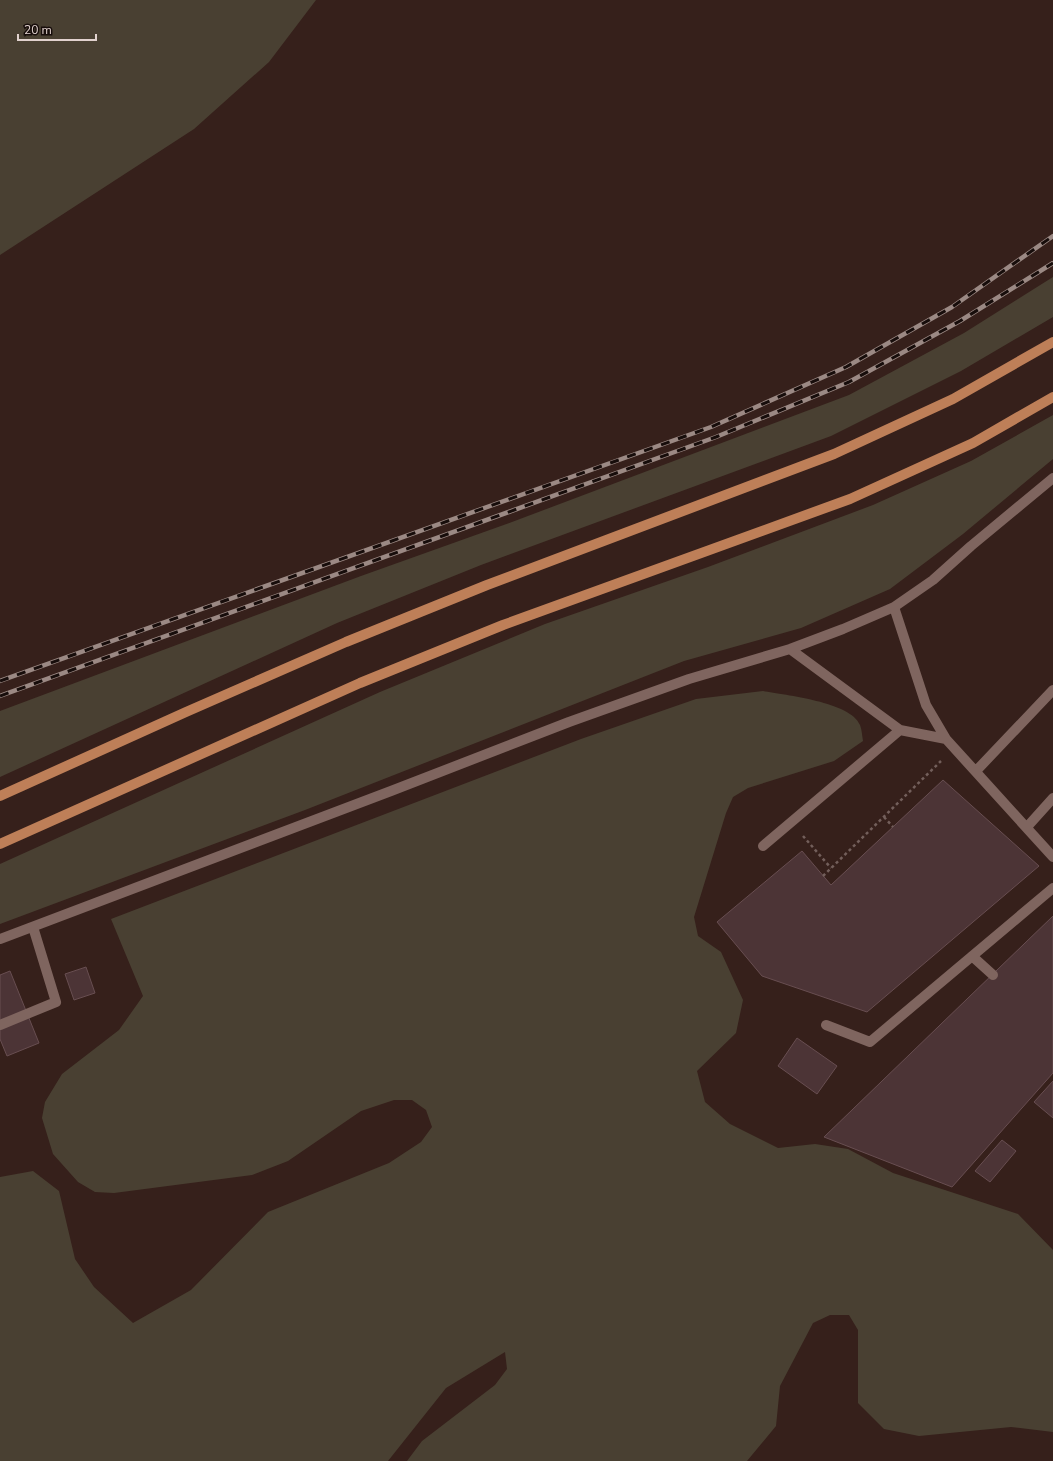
<svg xmlns="http://www.w3.org/2000/svg" width="1053" height="1461" viewBox="0 0 1053 1461" font-family="'Nunito Sans',sans-serif">
<style>
.green{fill:#494032}
.building{fill:#4c3436;stroke:#684e51}
.lines{fill:none;stroke-linecap:round;stroke-linejoin:round}
.path{stroke:#735f5b;stroke-width:2.5;stroke-dasharray:3 3;stroke-linecap:butt}
.lane{stroke:#7f655f;stroke-width:10}
.primary{stroke:#be7f58;stroke-width:10}
.rail-casing{stroke:#9b8984;stroke-width:4.5}
.rail{stroke:#170d0b;stroke-width:3;stroke-dasharray:9;stroke-linecap:butt}
</style>
<rect width="100%" height="100%" fill="#36201b"/>
<!-- green -->
<path class="green" d="M0,0H316L269,62L194,129L0,255Z
M1053,277V317L961,371L831,436L481,565L337,623L0,777V711L361,576L512,522L849,395L964,333Z
M1053,415V459L963,534L890,589L801,628L684,661L305,810L0,924V864L380,692L545,624L708,567L873,505L971,461Z
M763,691C785,695 851,702 860,725C862,730 862,736 863,741L834,761L748,788L733,797L726,813L694,917L698,936L721,952L743,1000L736,1033L697,1071L705,1102L730,1124L778,1148L815,1144L848,1149L893,1173L1018,1214L1053,1250V1432L1011,1427L919,1436L884,1429L858,1403V1330L849,1315H830L813,1323L780,1386L776,1426L747,1461H407L422,1441L495,1385L507,1369L505,1352L446,1388L388,1461H0V1177L33,1171L59,1191L75,1259L94,1287L133,1323L191,1290L268,1212L389,1163L421,1142L432,1127L426,1110L412,1100H394L361,1111L288,1161L252,1175L114,1193L95,1192L78,1182L53,1154L42,1118L45,1102L62,1074L119,1030L143,996L111,919L581,739L696,699Z"/>
<!-- building -->
<path class="building" d="M943,780L1039,866L867,1012L762,976L717,922L802,851L831,885Z
M1053,916V1073L952,1187L824,1137Z
M86,967L95,993L74,1000L65,974Z
M10,971L39,1043L7,1056L0,1039V975Z
M797,1038L837,1066L817,1094L778,1066Z
M1053,1081V1118L1034,1102Z
M1002,1140L1016,1151L990,1182L975,1171Z"/>
<g class="lines">
<!-- path -->
<path class="path" d="M884,817L893,827
M803,836L831,868
M823,876L941,761"/>
<!-- lane -->
<path class="lane" d="M1053,478L971,546L933,580L894,607L926,705L946,739L1053,857
M790,649L900,730L946,739
M976,771L1053,690
M1027,827L1053,798
M763,846L900,730
M0,939L391,791L569,722L689,679L790,649L843,629L894,607
M972,956L993,975
M0,1025L56,1002L33,927
M826,1025L870,1042L1053,888"/>
<!-- primary -->
<path class="primary" d="M0,796L186,712L346,642L487,585L834,454L953,399L1053,342
M0,844L360,683L503,625L850,499L973,443L1053,397"/>
<!-- rail casing -->
<g class="rail-casing">
<path id="rail" d="M0,681L711,427L846,367L952,307L1053,236
M0,696L716,437L849,382L960,321L1053,263"/>
</g>
<!-- rail -->
<use href="#rail" class="rail"/>
</g>
<!-- scale -->
<path d="M18 34v6h78v-6" fill="none" stroke="#e1d2ce" stroke-width="2"/>
<text x="24" y="34" font-size="12" fill="#e1d2ce" stroke="#170d0b" stroke-width="3" paint-order="stroke">20 m</text>
</svg>
